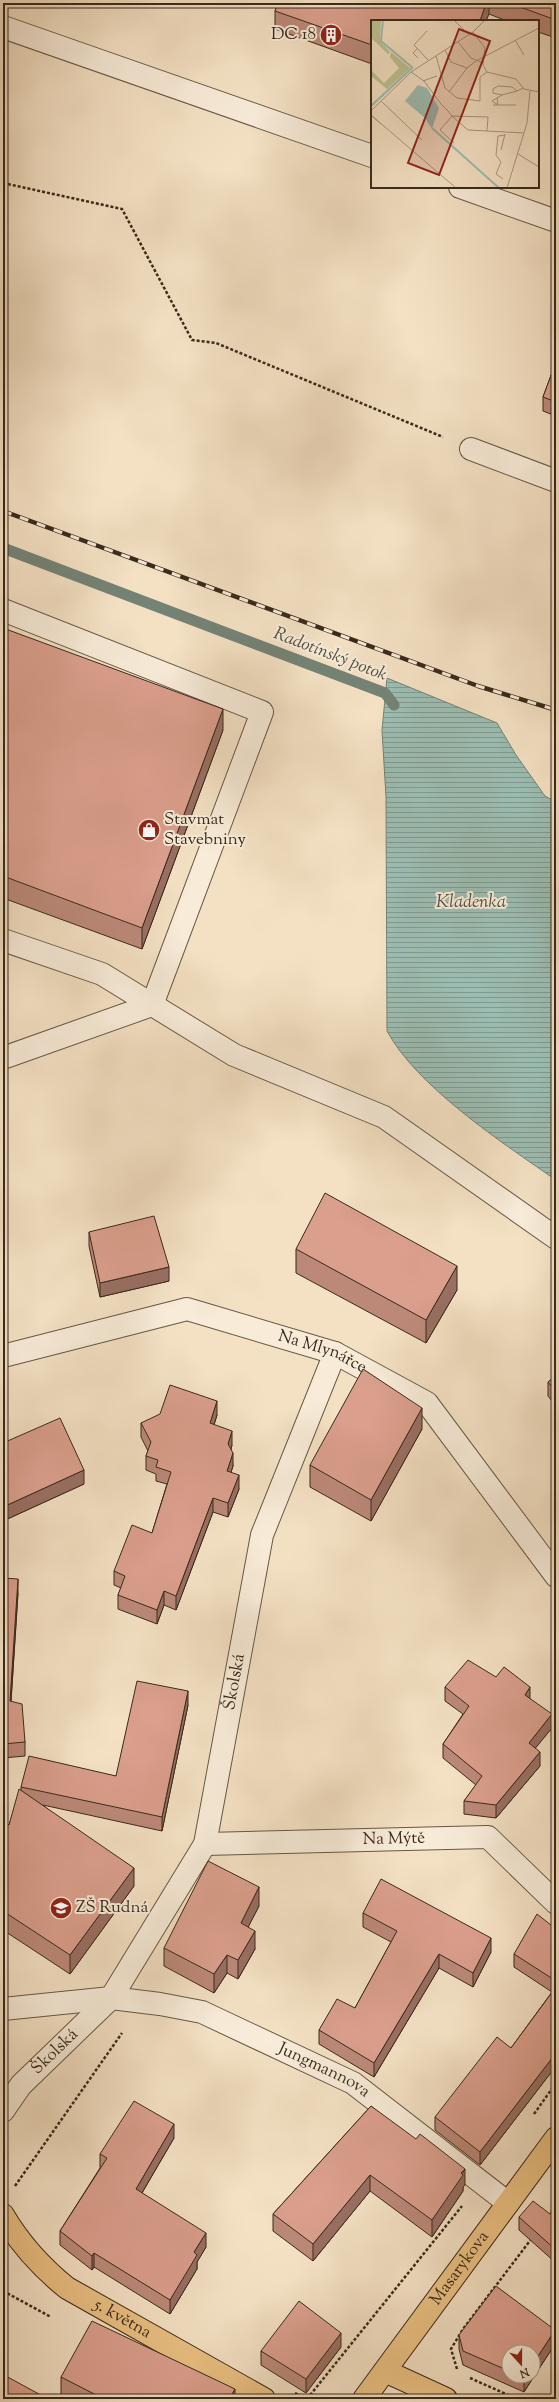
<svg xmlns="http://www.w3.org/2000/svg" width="559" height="2402" viewBox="0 0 559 2402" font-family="'Sorts Mill Goudy',serif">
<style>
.water{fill:url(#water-rules);stroke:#748376}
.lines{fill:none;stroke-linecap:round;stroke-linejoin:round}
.stream{stroke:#748376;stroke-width:11}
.minor-casing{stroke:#675845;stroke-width:24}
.major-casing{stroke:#382a1b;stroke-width:24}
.path{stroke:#382a1b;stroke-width:2.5;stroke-dasharray:3 2;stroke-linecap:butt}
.minor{stroke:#f8ecd9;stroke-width:22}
.major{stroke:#eac082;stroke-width:22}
.rail-casing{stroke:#382a1b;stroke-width:4.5}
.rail{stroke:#f8ecd9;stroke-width:3;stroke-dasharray:9;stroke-linecap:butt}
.wall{fill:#bc8979;stroke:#382a1b;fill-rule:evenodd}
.shaded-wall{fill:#996f63;stroke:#382a1b}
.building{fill:#db9f8d;stroke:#382a1b}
.labels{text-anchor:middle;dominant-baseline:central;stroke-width:4;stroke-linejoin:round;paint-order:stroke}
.poi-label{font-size:17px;fill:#382a1b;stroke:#f8ecd9;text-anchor:start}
.street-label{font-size:17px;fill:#382a1b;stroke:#f8ecd9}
.water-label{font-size:18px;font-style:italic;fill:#514f41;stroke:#f8ecd9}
.inset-river{fill:none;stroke:#9cbeb3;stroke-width:2}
.inset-road{fill:none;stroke:#a99880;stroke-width:1}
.view{fill:#8f2418;fill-opacity:0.15;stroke:#8f2418;stroke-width:2}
.inset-edge{fill:none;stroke:#382a1b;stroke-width:2}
</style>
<defs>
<pattern id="water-rules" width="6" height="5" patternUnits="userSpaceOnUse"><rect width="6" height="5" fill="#9cbeb3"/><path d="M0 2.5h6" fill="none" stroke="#809b91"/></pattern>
</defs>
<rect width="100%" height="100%" fill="#f4e1c4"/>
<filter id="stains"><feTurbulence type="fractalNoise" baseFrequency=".005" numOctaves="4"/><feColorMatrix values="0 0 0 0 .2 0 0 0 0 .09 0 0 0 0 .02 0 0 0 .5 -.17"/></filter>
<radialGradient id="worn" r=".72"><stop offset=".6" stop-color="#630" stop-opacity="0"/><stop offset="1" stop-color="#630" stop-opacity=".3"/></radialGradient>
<!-- water -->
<path class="water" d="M387,678L497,723L516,755L545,796L556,802V1180C504,1144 417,1087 387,1031L386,797L382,730Z"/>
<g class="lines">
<!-- stream -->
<path class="stream" d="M3,548L385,693L394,705"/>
<!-- minor casing -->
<g class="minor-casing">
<g id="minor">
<path d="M3,27L372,156"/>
<path d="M460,187L556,221"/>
<path d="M471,449L556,481"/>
<path d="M3,610L262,712L152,1005L3,1058"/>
<path d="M3,940L102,974L234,1055L384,1117L556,1238"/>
<path id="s1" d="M3,1356L187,1309L335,1353L427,1403L556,1576"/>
<path id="s2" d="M205,1844L488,1837L556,1903"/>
<path id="s3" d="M3,2009L111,1998L160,2004L202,2012L353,2083L508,2203"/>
<path id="s4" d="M3,2111L21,2085L111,1998L205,1844L262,1535L335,1353"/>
</g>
</g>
<!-- major casing -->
<g class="major-casing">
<g id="major">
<path id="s5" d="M3,2215C20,2244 41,2267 67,2288L264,2399"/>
<path d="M385,2371L446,2399"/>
<path id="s6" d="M364,2399L556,2138"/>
</g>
</g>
<!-- path -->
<path class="path" d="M3,183L122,209L192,340L216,343L443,437
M534,2114L556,2083
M15,2186L122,2033
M548,2216L556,2206
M3,2291L51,2317
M457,2369L451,2349L463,2329L532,2238
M470,2378L517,2399
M295,2393L306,2399
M307,2399L462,2206"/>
<!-- minor -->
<use href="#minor" class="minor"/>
<!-- major -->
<use href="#major" class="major"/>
<!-- rail casing -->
<g class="rail-casing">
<path id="rail" d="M3,511L478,686L556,710"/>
</g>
<!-- rail -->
<use href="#rail" class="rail"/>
</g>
<!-- wall -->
<path class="wall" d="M278,3H556V38L538,32V21H507L489,14L372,21V64L275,29V11Z
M556,362V416L543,411V397Z
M3,628L223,730L142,949L3,898Z
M89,1232L169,1281L100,1297L89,1246Z
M296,1249L457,1290L426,1343L296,1273Z
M556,1376V1406L548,1396V1382Z
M217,1415L214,1425L232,1445L231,1449L233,1466L231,1472L239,1489L228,1517L213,1512L176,1610L164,1605L157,1624L118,1609V1595L121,1588L114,1585V1571L152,1533L167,1484L156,1481V1474L146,1470V1456L148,1451L141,1437V1423Z
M422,1429L371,1521L310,1487V1465Z
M3,1443L84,1484L3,1521Z
M3,1578L18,1593L11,1702L25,1742V1756L3,1758Z
M445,1687L530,1699L552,1728L535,1748L540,1766L496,1818L464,1814V1801L476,1785L443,1758V1744L463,1714L445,1701Z
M188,1705L162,1831L43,1805L134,1886L70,1974L3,1930V1821L9,1825L21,1790V1787L116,1776Z
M259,1906L248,1927L255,1949L238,1979L227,1973L214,1993L164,1966V1948Z
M363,1913L491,1952L473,1987L439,1968L374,2077L319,2044V2030L355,2008L391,1942L363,1927Z
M556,1929V2066L480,2165L435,2130V2117L511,2048L552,1992L514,1967V1954Z
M371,2106L465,2185L463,2187V2191L432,2237L370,2191L313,2261L273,2231V2214Z
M174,2138L142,2193L206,2247L197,2262V2269L170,2314L94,2267L92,2270L60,2245V2231L100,2168V2154Z
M556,2207V2263L519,2230V2217L550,2214Z
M459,2335L555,2344L524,2392L463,2365L459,2349ZM509,2352L533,2376H509Z
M341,2347L306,2393L261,2365V2351Z
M61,2377L235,2399H68L61,2396Z"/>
<!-- shaded-wall -->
<path class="shaded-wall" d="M486,3H489V14L486,21H480Z
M223,709V730L142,949V928Z
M457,1266V1290L426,1343V1320Z
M169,1267V1281L100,1297V1283Z
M217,1401V1415L210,1437V1423Z
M422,1408V1429L371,1521V1500Z
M232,1431V1445L228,1458V1444Z
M233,1453V1466L227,1485V1471Z
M84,1470V1484L3,1521V1507Z
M239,1475V1489L228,1517V1503Z
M213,1498V1512L176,1610V1596Z
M18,1579V1593L10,1715V1701Z
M164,1591V1605L157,1624V1610Z
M530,1687V1701L525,1695Z
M188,1691V1705L162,1831V1817Z
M552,1714V1728L529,1756V1743Z
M540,1752V1766L496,1818V1805Z
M134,1868V1886L70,1974V1955Z
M259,1887V1906L241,1941V1923Z
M255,1931V1949L238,1979V1960Z
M491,1938V1952L473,1987V1973Z
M439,1954V1968L374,2077V2063Z
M227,1955V1973L214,1993V1974Z
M556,2053V2066L480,2165V2152Z
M174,2124V2138L136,2203V2189Z
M465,2169V2185L463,2187V2191L432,2237V2220Z
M370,2175V2191L313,2261V2244Z
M206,2233V2247L197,2262V2269L170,2314V2300L194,2252Z
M94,2253V2267L92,2270V2256Z
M555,2330V2344L524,2392V2378L526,2376H533V2364Z
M341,2333V2347L306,2393V2379Z
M235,2389V2399H229Z"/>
<!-- building -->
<path class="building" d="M278,3H486L480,21H372V45L275,11Z
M509,3H556V20Z
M556,362V402L543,397Z
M3,628L223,709L142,928L3,876Z
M325,1193L457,1266L426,1320L296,1249Z
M154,1216L169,1267L100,1283L89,1232Z
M363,1369L422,1408L371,1500L310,1465Z
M556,1376V1392L548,1382Z
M170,1385L217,1401L210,1423L232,1431L228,1444L233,1453L227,1471L239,1475L228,1503L213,1498L176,1596L164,1591L157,1610L118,1595L125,1576L114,1571L132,1525L152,1533L171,1472L156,1467L158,1460L146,1456L151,1442L141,1423L160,1414Z
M60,1418L84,1470L3,1507V1455L7,1454L3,1445V1443Z
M3,1578L18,1579L10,1701L22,1704L25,1742L3,1744Z
M468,1660L496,1677L504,1667L530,1687L525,1695L552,1714L529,1743L540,1752L496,1805L464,1801L482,1776L443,1744L469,1706L445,1687Z
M137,1681L188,1691L162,1817L21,1787L29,1756L116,1776Z
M19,1789L134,1868L70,1955L3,1911V1821L9,1825Z
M208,1861L259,1887L241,1923L255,1931L238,1960L227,1955L214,1974L164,1948Z
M381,1879L491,1938L473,1973L439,1954L374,2063L319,2030L337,1999L355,2008L397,1931L363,1913Z
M537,1914L556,1929V1981L514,1954Z
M556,1987V2053L480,2152L435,2117L497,2037L511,2048Z
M134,2101L174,2124L136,2189L206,2233L194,2252L197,2255L170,2300L94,2253L92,2256L60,2231L107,2158L100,2154Z
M371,2106L416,2139L420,2134L465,2169L461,2173L463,2175L432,2220L370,2175L313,2244L273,2214Z
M533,2201L550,2214L556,2207V2250L519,2217Z
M496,2286L555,2330L533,2364V2352H509V2371L463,2351L459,2335Z
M299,2301L341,2333L306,2379L261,2351Z
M92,2321L235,2389L229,2399H104L61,2377Z
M4,2375L48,2399H3V2377Z
M519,2376H526L524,2378Z"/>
<!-- icons -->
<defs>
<g id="building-disc" transform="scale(1.15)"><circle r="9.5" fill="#8f2418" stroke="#f8ecd9"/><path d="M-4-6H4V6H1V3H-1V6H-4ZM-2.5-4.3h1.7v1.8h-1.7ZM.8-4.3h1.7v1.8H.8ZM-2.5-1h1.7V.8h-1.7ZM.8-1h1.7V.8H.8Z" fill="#fff"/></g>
<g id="shop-disc" transform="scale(1.15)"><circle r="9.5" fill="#8f2418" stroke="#f8ecd9"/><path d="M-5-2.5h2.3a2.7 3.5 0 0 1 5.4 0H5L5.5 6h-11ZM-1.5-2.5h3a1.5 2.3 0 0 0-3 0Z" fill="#fff"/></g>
<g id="school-disc" transform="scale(1.15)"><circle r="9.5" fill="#8f2418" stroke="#f8ecd9"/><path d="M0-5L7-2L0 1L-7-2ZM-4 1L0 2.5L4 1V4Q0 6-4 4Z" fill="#fff"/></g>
</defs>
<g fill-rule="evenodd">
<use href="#building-disc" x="331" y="35"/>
<use href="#shop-disc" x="149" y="830"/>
<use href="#school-disc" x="61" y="1908"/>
</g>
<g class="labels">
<!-- poi labels -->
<g class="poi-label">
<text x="316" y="35" text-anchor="end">DC 18</text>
<text x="164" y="820">Stavmat<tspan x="164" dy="20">Stavebniny</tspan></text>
<text x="76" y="1908">ZŠ Rudná</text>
</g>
<!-- street labels -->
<g class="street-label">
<text stroke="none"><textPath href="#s1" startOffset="332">Na Mlynářce</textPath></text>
<text stroke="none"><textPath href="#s4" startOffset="502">Školská</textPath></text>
<text stroke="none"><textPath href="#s2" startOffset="189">Na Mýtě</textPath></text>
<text stroke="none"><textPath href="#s4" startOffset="79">Školská</textPath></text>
<text stroke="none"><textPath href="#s3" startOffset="336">Jungmannova</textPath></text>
<text stroke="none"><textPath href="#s6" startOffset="162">Masarykova</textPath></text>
<text stroke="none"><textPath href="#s5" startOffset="161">5. května</textPath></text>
</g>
<!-- water labels -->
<g class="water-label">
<text transform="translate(330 655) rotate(21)">Radotínský potok</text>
<text x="471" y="903">Kladenka</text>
</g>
</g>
<!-- overview -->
<g transform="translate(371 20)">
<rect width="168" height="168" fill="#f4e1c4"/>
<path d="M0,0H10L9,21L19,32L17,34L0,18ZM20,32L39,48L16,69L0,56V50L13,63L28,48L19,37Z" fill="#bfc292"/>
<path d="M47,65L56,68L68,88L61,109L54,98L34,81Z" fill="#9cbeb3"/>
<path class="inset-river" d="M12,0L10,21L42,48M0,86L41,48M61,108L128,168"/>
<path class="inset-road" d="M83,0L97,14M56,11L43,25L57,40M102,12L114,28L112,45L116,52L145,59L153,69L168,72M144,20L153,35M87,22L100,38L112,43M47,28L42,33L47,38M74,30L80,42L96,48M65,36L74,68L86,78L109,81V57L116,52M40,52L53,61L70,84L77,91L81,96L83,98L97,110L116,111L117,97L81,96L69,110L83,123M52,61L66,56M146,71L141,67L127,66L122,69V73L131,75L146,71L152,68M78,72L96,48L105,41L168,8M126,78L127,85L121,81L131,75M10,81L51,120M122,85H145M0,91L40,52L102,12L114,0M0,95L85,168M1,96L10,104M116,111L153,113M130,130L134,114M147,134L168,147M132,159L125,154L130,142L125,135L127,116L134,115M136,168L156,103L159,71"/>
<path class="view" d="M88,9L119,21L68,155L37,143Z"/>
<rect width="168" height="168" class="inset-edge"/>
</g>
<!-- margin -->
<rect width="559" height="2402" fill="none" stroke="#f4e1c4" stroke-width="16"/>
<rect x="4" y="4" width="551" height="2394" fill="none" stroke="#382a1b" stroke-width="2"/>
<rect x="8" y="8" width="543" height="2386" fill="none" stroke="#382a1b"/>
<!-- north arrow -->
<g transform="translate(521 2364) rotate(159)"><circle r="19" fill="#f8ecd9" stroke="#ab9e8d"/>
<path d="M0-3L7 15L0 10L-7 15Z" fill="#8f2418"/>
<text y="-6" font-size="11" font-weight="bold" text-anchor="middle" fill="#382a1b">N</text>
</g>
<rect width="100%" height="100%" filter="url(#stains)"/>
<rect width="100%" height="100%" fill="url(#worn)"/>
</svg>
